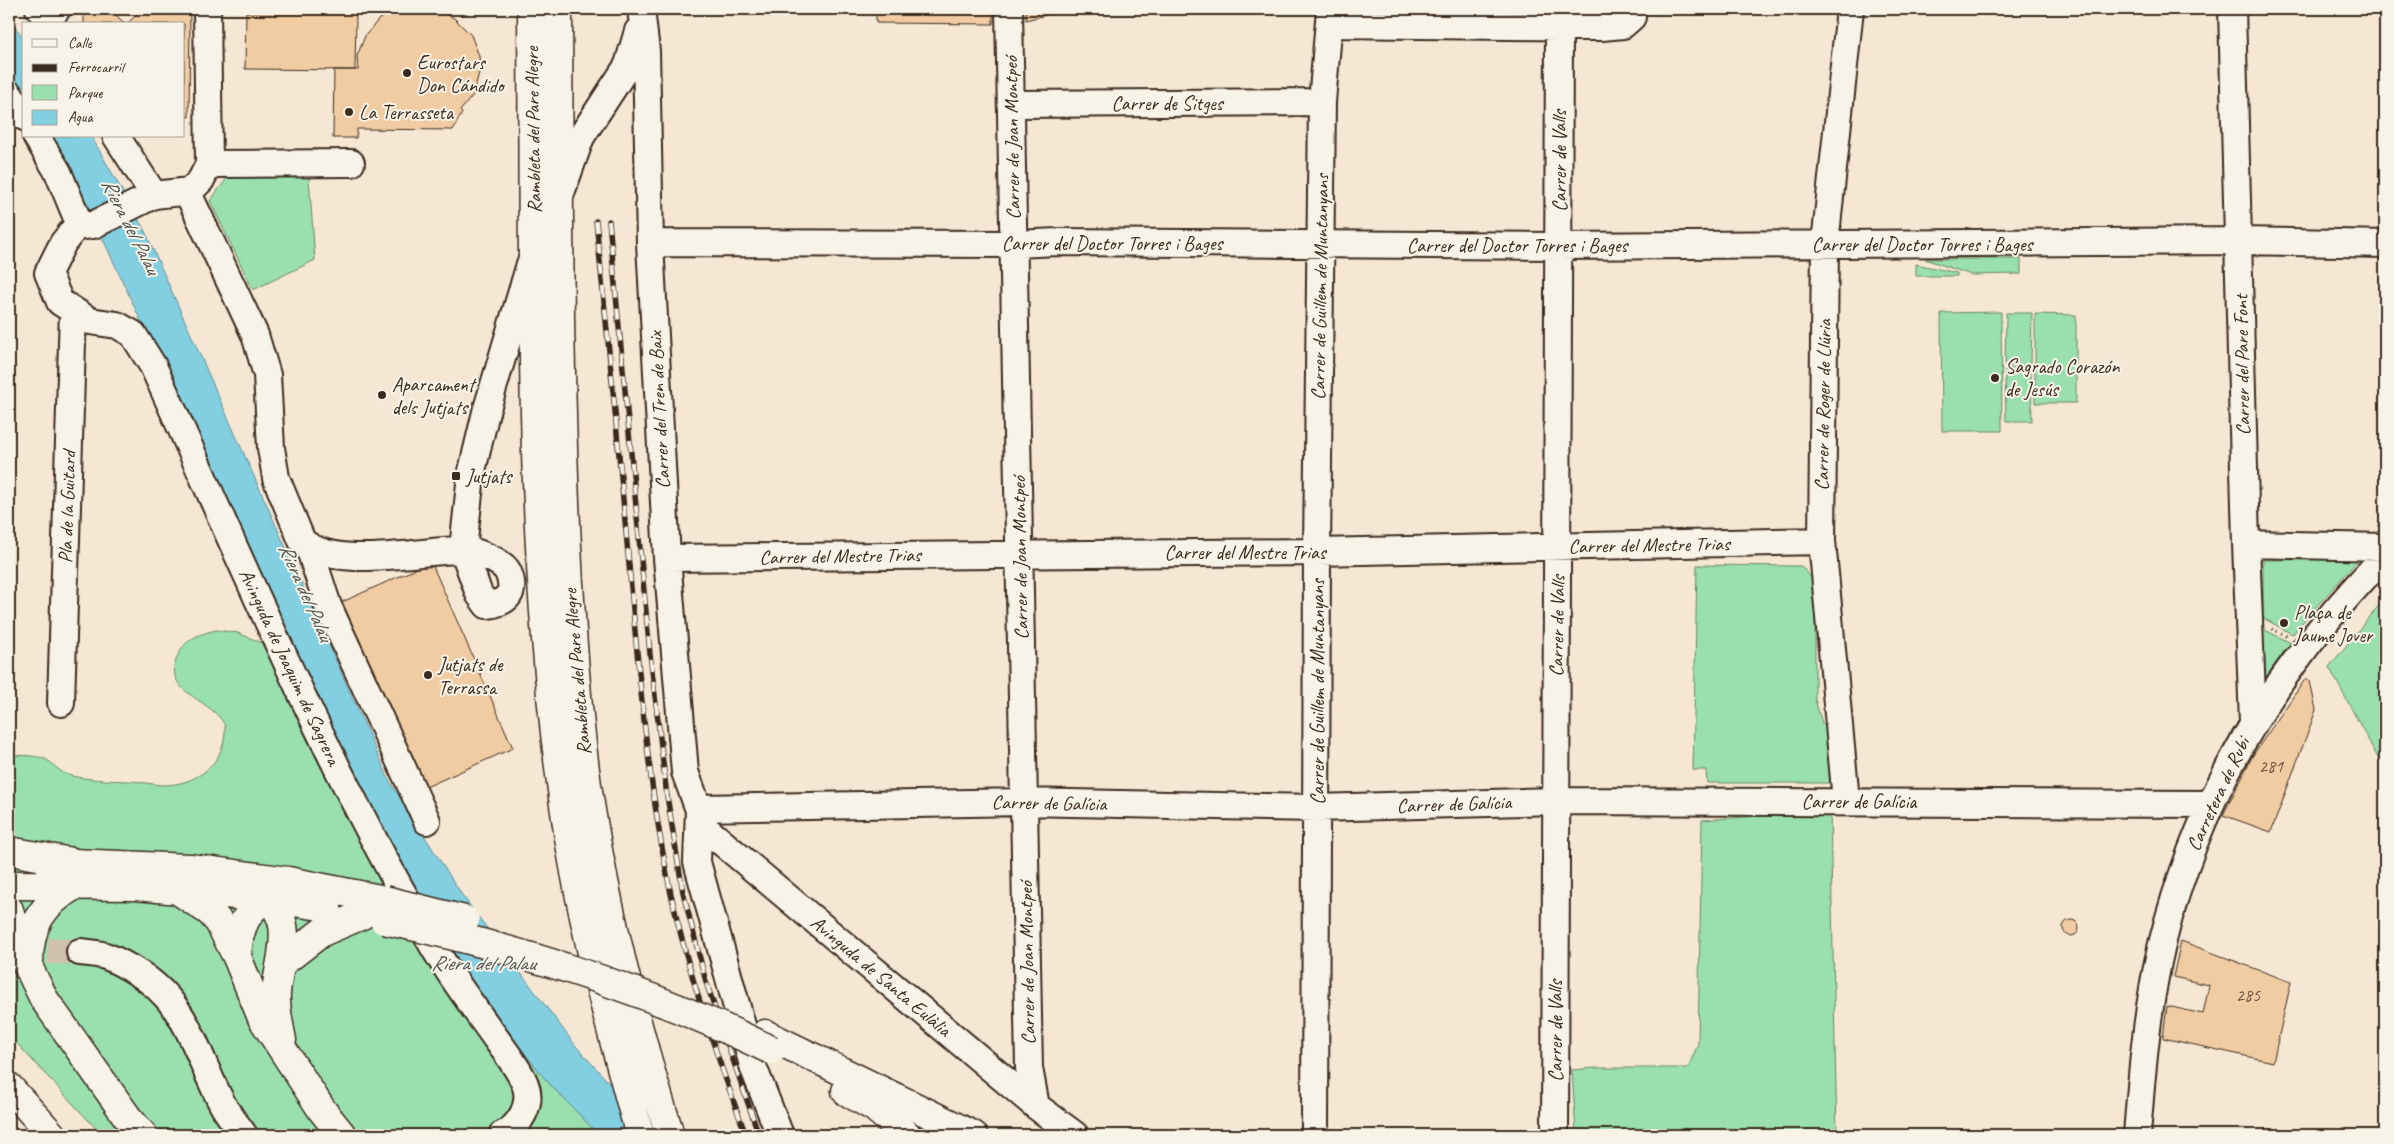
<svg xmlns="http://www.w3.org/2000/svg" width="2394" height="1144" viewBox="0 0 2394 1144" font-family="Caveat,sans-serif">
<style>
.green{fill:#99e0ae;stroke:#6a8566}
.water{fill:#82cfe1;stroke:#668d93}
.building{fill:#f1cca2;stroke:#3b2a1e}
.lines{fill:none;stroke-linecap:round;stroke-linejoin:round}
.minor-tunnel{stroke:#d0c1af;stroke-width:26;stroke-dasharray:26 13;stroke-linecap:butt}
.minor-casing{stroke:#3b2a1e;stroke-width:30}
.major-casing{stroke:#3b2a1e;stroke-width:31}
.highway-casing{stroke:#3b2a1e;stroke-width:31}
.path{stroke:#3b2a1e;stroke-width:3;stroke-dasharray:1 4;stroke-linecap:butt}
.minor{stroke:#f7f3e8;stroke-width:26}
.major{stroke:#f7f3e8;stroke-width:28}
.highway{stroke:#f7f3e8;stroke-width:28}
.rail-casing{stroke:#3b2a1e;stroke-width:5.5}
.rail{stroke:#f7f3e8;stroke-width:4;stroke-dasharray:11;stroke-linecap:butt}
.major-bridge-casing{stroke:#3b2a1e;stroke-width:31;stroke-linecap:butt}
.major-bridge{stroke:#f7f3e8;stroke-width:28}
.poi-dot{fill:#3b2a1e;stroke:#f7f3e8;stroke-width:2}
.labels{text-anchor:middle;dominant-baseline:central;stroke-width:4;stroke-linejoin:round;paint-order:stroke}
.number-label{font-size:18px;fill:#68523f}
.poi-label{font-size:20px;fill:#3b2a1e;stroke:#f7f3e8;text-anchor:start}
.street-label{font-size:20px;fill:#3b2a1e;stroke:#f7f3e8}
.water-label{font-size:21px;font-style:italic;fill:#4d534f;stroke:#f7f3e8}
</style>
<rect width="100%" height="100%" fill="#f5e7d3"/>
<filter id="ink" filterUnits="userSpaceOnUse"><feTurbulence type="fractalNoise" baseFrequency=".02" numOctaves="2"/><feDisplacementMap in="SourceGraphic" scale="10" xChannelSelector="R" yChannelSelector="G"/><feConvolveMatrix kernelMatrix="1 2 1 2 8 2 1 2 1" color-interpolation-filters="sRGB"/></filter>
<g filter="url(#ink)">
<!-- green -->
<path class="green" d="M1491,9H1601L1602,12H1491Z
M228,177H309L315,260L253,290L210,201Z
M1925,259H2021V274L1971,275Z
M1916,264L1957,273V276H1916Z
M2001,312L2002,431H1942L1941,313Z
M2006,313H2032L2031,366H2005Z
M2035,314L2076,315V403H2035Z
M2031,368L2032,421H2006L2005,369Z
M2359,559L2292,634L2263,618V560Z
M1697,565L1801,566L1815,582V700L1822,723L1833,733L1834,783H1707L1706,770H1693Z
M2385,598V771L2329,667Z
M2259,627L2291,643L2262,683Z
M216,630L238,633L272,647L545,1079L599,1135H102L9,1035V755C22,756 39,754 50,762C56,767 61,773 69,775C87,780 107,780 126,781C138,781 149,784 161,785C196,786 227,763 225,726C213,698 160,694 178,655C186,638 200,634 216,630Z
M1830,811L1837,1135H1576L1572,1070L1595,1068H1688L1698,1044L1702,820Z"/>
<!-- water -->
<path class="water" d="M9,19L24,39V107L9,85Z
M43,136H91L144,229L390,782L462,895L575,1045L656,1135H599L545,1079L460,972L369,814L108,250L86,204Z"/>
<!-- building -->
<path class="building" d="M190,9L189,117H184V24H127L141,10Z
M396,9H435L454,18L471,35L479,56L480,69L473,95L460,111L462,113L453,130L357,129L356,138H333L334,70H358L357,56L365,36L379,19Z
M876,9H993V24L876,23Z
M1026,9H1070L1026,20Z
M84,10H116V15L125,24H84Z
M246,12H356L355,70L245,69Z
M431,562L513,748L426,787L342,602Z
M2306,678L2310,681L2316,710L2271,832L2223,815L2253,755Z
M2063 928a8 8 0 1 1 16 0a8 8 0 1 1-16 0Z
M2181,941L2291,982L2273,1062L2163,1038L2167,1006L2203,1014L2209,985L2173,977Z"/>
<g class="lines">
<!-- minor-tunnel -->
<path class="minor-tunnel" d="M9,949L80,952"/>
<!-- minor casing -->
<g class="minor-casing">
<path id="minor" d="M39,9L46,15L51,16L57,9
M641,9L646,51L650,243L667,558L685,772L706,829L1036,1106L1075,1135
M1009,9L1029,1068L1036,1106
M2232,9L2246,544L2253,722
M1329,24L1602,27L1623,25L1632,17V9
M9,94L24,117
M1012,104L1322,102
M36,136L58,172L79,223
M116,136L154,195
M209,164L351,163
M187,191L255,335L267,375L271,448L276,478L302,541C336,571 419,550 462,550C474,550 503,561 508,572C517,593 507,603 487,605L479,594L463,549L471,475L486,412L530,264
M561,193L581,137L628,65L638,31
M79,223L63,243L48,273L60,302L90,321L117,325L133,334L153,366C242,561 324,761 433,946C452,979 475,1009 497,1040C507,1054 519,1069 525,1084C533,1104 520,1126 502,1135
M79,223L86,226L93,225L154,195L190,191L201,180L209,164L207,9
M650,243L1015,244L1058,242L1559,246L2240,241L2385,244
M2246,544L2385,547
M309,547L328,606L427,821
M667,558L1317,552L1822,541
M61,703L73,310
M1846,801L1822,541L1825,244L1850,9
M699,808L1023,802L1317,808L1555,801L2209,804
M699,809L697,862L754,1069L780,1135
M80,952C104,954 109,956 130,968C190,1001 194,1052 224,1107C230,1117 238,1126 244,1135
M1313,1135L1315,1131L1317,552L1322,102L1330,9
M1555,1135L1559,28
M2137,1135C2142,1071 2147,1007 2162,944C2199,793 2277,666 2385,556"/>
</g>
<!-- major casing -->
<g class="major-casing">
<path id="major" d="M532,9C534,269 527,532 562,790C577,907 608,1022 640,1135
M558,9C559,188 558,367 567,546C571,626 576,706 587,785C605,904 634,1021 670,1135
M48,862L190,868L288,881L385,900
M9,885L135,886L267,898L327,907
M179,891L210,912L219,922L237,957L262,1018L322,1110L342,1135
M258,891C300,918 279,955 276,993C275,1009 279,1024 282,1040
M237,957C238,929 247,903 277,895
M283,962L322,932L362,915
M765,1034L973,1135
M846,1091L874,1107L907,1135"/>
</g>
<!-- highway casing -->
<g class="highway-casing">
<path id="highway" d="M9,851L72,862
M9,910L20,950L44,999L128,1118L143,1135
M29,963C29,924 42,905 75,885
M9,1087L52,1135"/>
</g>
<!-- path -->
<path class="path" d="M2272,629L2287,636"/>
<!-- minor -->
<use href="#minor" class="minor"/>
<!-- major -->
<use href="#major" class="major"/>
<!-- highway -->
<use href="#highway" class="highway"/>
<!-- rail casing -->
<g class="rail-casing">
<path id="rail" d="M596,221C608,336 619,450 629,565C639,675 648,786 671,894C689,976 717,1057 746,1135
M609,221L650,654L667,796L683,892L706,982L759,1135"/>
</g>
<!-- rail -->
<use href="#rail" class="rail"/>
<!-- major-bridge casing -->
<g class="major-bridge-casing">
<path id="major-bridge" d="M385,900L465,920
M384,920C519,948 648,990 771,1050"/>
</g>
<!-- major-bridge -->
<use href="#major-bridge" class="major-bridge"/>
</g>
</g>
<!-- markers -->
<g class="poi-dot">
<circle cx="407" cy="73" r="5"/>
<circle cx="349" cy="112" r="5"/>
<circle cx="1995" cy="378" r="5"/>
<circle cx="382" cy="395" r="5"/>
<rect x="451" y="471" width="10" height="10" rx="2.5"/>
<circle cx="2284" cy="623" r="5"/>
<circle cx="428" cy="675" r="5"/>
</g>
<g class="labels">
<!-- number labels -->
<g class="number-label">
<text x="2271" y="766">281</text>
<text x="2248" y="995">285</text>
</g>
<!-- poi labels -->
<g class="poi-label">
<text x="417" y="62">Eurostars<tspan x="417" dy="23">Don Cándido</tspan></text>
<text x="359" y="112">La Terrasseta</text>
<text x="2005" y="366">Sagrado Corazón<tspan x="2005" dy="23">de Jesús</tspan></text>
<text x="392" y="384">Aparcament<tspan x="392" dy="23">dels Jutjats</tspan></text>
<text x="466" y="476">Jutjats</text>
<text x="2294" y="612">Plaça de<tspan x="2294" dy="23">Jaume Jover</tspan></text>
<text x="438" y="664">Jutjats de<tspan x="438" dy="23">Terrassa</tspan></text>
</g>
<!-- street labels -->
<g class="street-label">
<text x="1167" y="103">Carrer de Sitges</text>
<text transform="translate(533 130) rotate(-91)">Rambleta del Pare Alegre</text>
<text transform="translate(1012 138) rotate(-91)">Carrer de Joan Montpeó</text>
<text transform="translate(1559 161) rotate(-90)">Carrer de Valls</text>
<text x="1112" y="243">Carrer del Doctor Torres i Bages</text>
<text x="1922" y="244">Carrer del Doctor Torres i Bages</text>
<text x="1517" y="245">Carrer del Doctor Torres i Bages</text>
<text transform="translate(1320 287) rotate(-89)">Carrer de Guillem de Muntanyans</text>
<text transform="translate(2242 365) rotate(-91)">Carrer del Pare Font</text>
<text transform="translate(1823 405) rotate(-89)">Carrer de Roger de Llúria</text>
<text transform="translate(659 410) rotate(-93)">Carrer del Tren de Baix</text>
<text transform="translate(67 507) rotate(-88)">Pla de la Guitard</text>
<text transform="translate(1649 545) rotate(-1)">Carrer del Mestre Trias</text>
<text x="1245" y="552">Carrer del Mestre Trias</text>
<text transform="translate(840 556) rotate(-1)">Carrer del Mestre Trias</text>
<text transform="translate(1020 558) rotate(-91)">Carrer de Joan Montpeó</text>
<text transform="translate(1557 626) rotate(-89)">Carrer de Valls</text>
<text transform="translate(290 667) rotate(65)">Avinguda de Joaquim de Sagrera</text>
<text transform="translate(577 672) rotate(-95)">Rambleta del Pare Alegre</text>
<text transform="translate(1317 692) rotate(-90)">Carrer de Guillem de Muntanyans</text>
<text transform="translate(2218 794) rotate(-65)">Carretera de Rubi</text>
<text x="1859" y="801">Carrer de Galícia</text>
<text transform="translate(1049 803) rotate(1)">Carrer de Galícia</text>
<text transform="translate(1454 804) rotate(-2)">Carrer de Galícia</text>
<text transform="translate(1027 963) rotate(-91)">Carrer de Joan Montpeó</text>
<text transform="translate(881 976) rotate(40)">Avinguda de Santa Eulàlia</text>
<text transform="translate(1555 1031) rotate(-90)">Carrer de Valls</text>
</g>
<!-- water labels -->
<g class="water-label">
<text transform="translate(131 226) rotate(63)">Riera del Palau</text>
<text transform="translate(306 592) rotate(66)">Riera del Palau</text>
<text x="483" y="963">Riera del Palau</text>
</g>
</g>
<!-- margin -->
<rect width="2394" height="1144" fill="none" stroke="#f7f3e8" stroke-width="30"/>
<rect x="15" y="15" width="2364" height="1114" fill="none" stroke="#3b2a1e" stroke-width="2" filter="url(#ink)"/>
<!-- legend -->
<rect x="22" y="22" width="162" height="115" fill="#f7f3e8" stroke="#aca397"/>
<rect x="32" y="39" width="25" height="8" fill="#f7f3e8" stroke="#aca397"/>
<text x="68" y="48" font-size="15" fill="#3b2a1e">Calle</text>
<rect x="32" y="64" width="25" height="8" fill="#3b2a1e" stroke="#aca397"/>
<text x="68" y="72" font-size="15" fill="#3b2a1e">Ferrocarril</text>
<rect x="32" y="85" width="25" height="15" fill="#99e0ae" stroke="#aca397"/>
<text x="68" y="98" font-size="15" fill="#3b2a1e">Parque</text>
<rect x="32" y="110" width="25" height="15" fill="#82cfe1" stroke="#aca397"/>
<text x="68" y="122" font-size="15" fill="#3b2a1e">Agua</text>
</svg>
